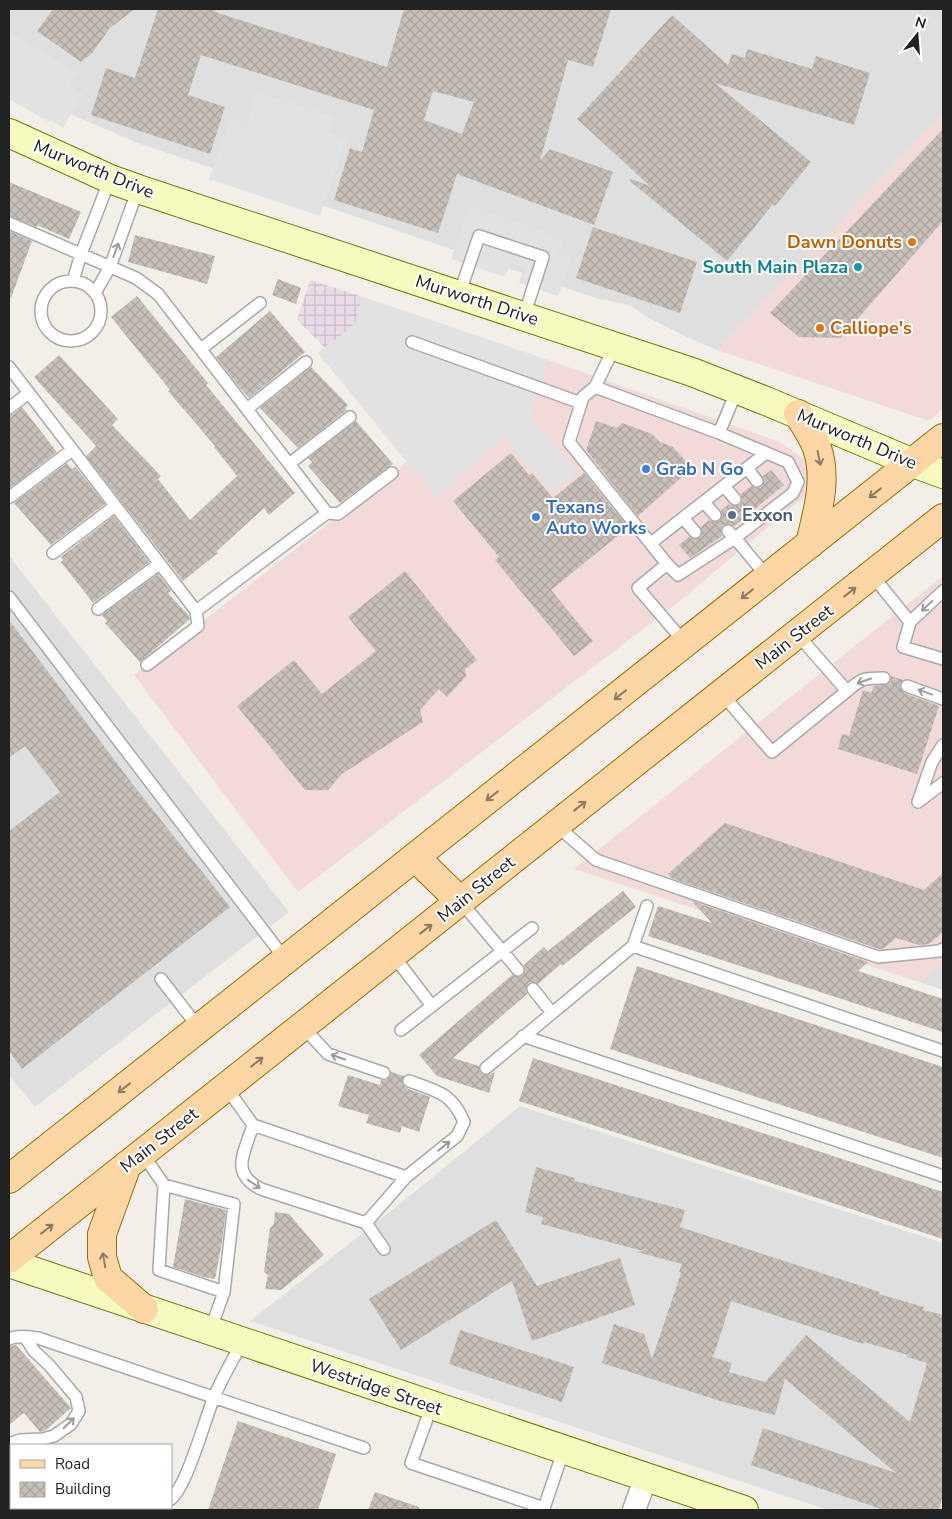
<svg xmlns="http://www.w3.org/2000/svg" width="952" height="1519" viewBox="0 0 952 1519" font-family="'Nunito Sans',sans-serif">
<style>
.residential{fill:#e0dfdf}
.commercial{fill:#f2dad9}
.industrial{fill:url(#industrial-grid)}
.parking{fill:#e2e2e2}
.building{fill:url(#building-cross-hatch);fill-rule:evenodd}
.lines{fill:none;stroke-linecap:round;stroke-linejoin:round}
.lane-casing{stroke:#a9a9a9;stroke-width:14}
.street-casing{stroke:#a9a9a9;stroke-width:25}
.secondary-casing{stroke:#707d05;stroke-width:30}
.primary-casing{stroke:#a06b00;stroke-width:30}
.lane{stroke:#fff;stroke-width:11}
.street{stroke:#fff;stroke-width:22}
.secondary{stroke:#f7fabf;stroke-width:28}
.primary{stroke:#fcd6a4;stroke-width:28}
.oneway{stroke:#9c9c9c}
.oneway2{stroke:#8f7c63}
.food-dot{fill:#e8710a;stroke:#fff;stroke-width:2}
.culture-dot{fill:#0f9aa8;stroke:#fff;stroke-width:2}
.shop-dot{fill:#3f7fe0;stroke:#fff;stroke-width:2}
.service-dot{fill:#5c6f8a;stroke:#fff;stroke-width:2}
.labels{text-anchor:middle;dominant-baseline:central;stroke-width:4;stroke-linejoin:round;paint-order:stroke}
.street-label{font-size:18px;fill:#222;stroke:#fff}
.food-label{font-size:18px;font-weight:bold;fill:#c56008;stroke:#fff;text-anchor:end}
.culture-label{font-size:18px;font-weight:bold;fill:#0d838f;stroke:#fff;text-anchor:end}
.shop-label{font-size:18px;font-weight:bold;fill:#366cbe;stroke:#fff;text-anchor:start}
.service-label{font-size:18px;font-weight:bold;fill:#4e5e75;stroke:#fff;text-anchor:start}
</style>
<defs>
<pattern id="industrial-grid" width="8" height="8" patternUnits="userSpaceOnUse" patternTransform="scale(1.25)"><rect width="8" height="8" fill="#ebdbe8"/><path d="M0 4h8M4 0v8" fill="none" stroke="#c9bcc7"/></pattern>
<pattern id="building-cross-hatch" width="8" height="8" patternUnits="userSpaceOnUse" patternTransform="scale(1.25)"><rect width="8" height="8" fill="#c7bfb8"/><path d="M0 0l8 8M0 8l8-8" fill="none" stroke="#aba49e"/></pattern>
</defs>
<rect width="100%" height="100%" fill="#f2efe9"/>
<!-- residential -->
<path class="residential" d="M9,9H943V117L730,352L717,350L689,338L649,318L629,305L596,298L138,143L77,117L9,79Z
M9,556L289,912L35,1107L9,1075Z
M943,963V990L919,982Z
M520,1106L943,1243V1510H828L250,1321L396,1207Z"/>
<!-- commercial -->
<path class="commercial" d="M943,113V409L929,421L717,350Z
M363,297L548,360L780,442L808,462L812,490L680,601L298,892L134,675L407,462L318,353L355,324Z
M943,576V963L919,982L574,869Z"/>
<!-- industrial -->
<path class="industrial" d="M310,280L363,297L355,324L325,348L297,320Z"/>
<!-- parking -->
<path class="parking" d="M9,33L77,72L69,86L83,94L63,128L50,120L49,122L9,99Z
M258,92L335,117L330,133L346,139L320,216L209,179L231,118L247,124Z
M469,206L563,238L558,253L572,258L558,296L519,283L524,268L511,263L505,277L451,259Z
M363,297L548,360L530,417L577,472L553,493L503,438L437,498L318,353L355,324Z"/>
<!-- building -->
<path class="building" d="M53,9H135L110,28L92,53L81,62L37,31Z
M158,9H216L215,12L387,67L404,9H611L593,67L568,60L540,161L550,149L613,172L594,225L457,174L438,233L334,200L350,148L362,152L374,110L201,55L188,95L225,107L210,154L91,115L106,68L135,78ZM433,91L474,102L462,134L424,120Z
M672,15L728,65L732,54L745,58L747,49L812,69L816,56L870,73L854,125L715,83L811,162L775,206L773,204L727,261L630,181L631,179L650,186L577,119Z
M943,129V221L841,338L799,337L770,313Z
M9,182L81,212L69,239L37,225V227L9,216Z
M593,227L697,262L680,313L576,278Z
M9,231L32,241L11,298H9Z
M135,235L215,256L207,284L128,262Z
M278,279L301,288L296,304L272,295Z
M137,296L208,383L206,385L295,493L269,515L264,508L216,552L218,553L183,581L86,456L96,446L34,377L59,355L118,419L112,425L161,476L158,479L190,520L237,476L214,447L215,446L168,391L170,390L111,317Z
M270,311L305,352L249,398L240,388L216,357Z
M311,367L348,405L345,408L347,410L298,448L260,408Z
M22,407L57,452L9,489V415L14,414Z
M356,421L393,464L340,503L308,466L312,462L308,458Z
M596,421L617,428L622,423L652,434L660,442L673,447L692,468L638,516L586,450Z
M511,453L529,475L532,473L553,498L584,473L627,526L620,534L551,590L593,641L574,656L495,560L499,557L453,501Z
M67,463L72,469L75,466L105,504L51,545L14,503Z
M771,470L784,485L734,526L729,524L723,525L721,530L722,536L690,558L679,545L689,537L693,539L699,538L702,534L701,527L709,520L713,522L719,521L722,517L721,510L729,504L733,506L739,505L742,501L741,494L751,486L758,488L762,487L764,480L763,476Z
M114,516L149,562L93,603L61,562L63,560L61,557Z
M405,571L477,660L465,669L466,676L447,697L439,689L420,710L423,722L342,774L328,790H305L237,706L294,660L322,694L376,651L348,617Z
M158,574L171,591L168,593L189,616L190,619L140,662L105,623L107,621L102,615Z
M9,620L134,786L230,907L22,1069L9,1051V831L60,792L25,746L9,758Z
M891,676L903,680L900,687L904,693L939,706L917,774L838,749L842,734L849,736L863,690L871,693L874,686L888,684L891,681Z
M725,823L924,890L943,873V932L929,944L919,945L896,938L883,949H879L671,878L668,874Z
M623,891L636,907L562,966L561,964L538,984L532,982L528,983L526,990L527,994L453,1058L479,1066L480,1072L484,1075H488L495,1072L489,1093L437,1076L419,1055L512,975L519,977L523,975L525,969L524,965L544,947L548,951Z
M692,901L868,962L858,971L943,999V1032L648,936L658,906L712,923Z
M637,966L943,1067V1158L610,1049Z
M533,1058L943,1192V1239L519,1101Z
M391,1072L404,1076L402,1083L406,1088L430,1097L419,1132L402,1126L400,1133L366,1123L369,1115L338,1106L348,1075L380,1085L381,1080H386L389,1078Z
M536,1167L575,1178V1181L685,1210L680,1227L880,1292L879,1294L924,1307L923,1310L943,1315V1494L939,1510H884L751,1465L763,1428L896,1473L785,1379L775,1415L720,1401L602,1363L614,1324L644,1334L652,1359L681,1273L679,1272L682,1264L637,1252L643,1251L541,1224L543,1217L525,1212ZM731,1301L863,1344L864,1342L908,1355L907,1357L927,1363L910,1422L806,1335L765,1382L729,1372L732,1363L712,1357L715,1352Z
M185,1199L226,1210L222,1242L215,1279L204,1277L173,1267Z
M275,1212L289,1214L324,1255L281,1290L265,1289L268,1275L264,1272L270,1228L274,1224Z
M496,1220L537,1286L620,1258L635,1305L532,1341L512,1281L401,1350L369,1299Z
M460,1330L574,1367L562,1402L449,1364Z
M16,1345L71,1408L46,1430L40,1432L24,1413L9,1425V1346Z
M238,1421L336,1454L318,1510H208Z
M375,1492L419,1507V1510H368Z"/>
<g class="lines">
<!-- lane casing -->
<g class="lane-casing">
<path id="lane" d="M9,223L136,278L158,294L327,513L196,611
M41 311a30 30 0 1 1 60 0a30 30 0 1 1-60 0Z
M73,281L81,254L110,179
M95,293L110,267L138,189
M459,295L479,236L543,257L524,316
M412,342L581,403
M615,346L595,387L583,397L569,442L667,564L638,588L685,643
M201,349L260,303
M9,367L196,611L198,626L147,665
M595,387L719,433L737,390
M9,408L29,393
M247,409L306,362
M719,433L788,462L798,482L793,493L735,538L768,578
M289,464L350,417
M747,468L757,481
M724,486L735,499
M10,497L72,450
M704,502L715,515
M327,513L338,514L392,473
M683,518L695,532
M651,543L766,453
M53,553L115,506
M667,564L678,575L735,538L728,531
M872,575L910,622
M943,591L910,622L903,647L943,659
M9,597L285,959
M98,609L159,564
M907,686L943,699
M847,691C862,678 864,678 884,678
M722,694L772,752L847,691L797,634
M918,802L932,762L943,745
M918,802L943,783
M556,825L596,860L878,957L939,951L943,949
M461,902L518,970
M633,946L943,1051
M393,955L432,1006
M161,979L199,1028
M533,989L552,1013
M302,1026L328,1054L384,1073
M401,1030L532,928
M523,1036L943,1176
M486,1068L633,946L647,906
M226,1087L253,1125L406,1177
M253,1125C245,1152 229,1173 261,1189L366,1223
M142,1153L164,1185L234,1204L224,1292L210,1331
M164,1185L159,1270L224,1292
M384,1249L366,1223L406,1177L457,1136L464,1122C452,1093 437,1091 409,1081
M9,1339C17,1335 29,1337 38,1338L364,1448
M432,1405L411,1463L544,1508L564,1449
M9,1444L20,1440L42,1439L54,1436L71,1424L79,1411L76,1397L49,1365L34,1351L25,1337
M171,1499C187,1486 205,1419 214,1397C222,1378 233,1360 242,1342
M158,1510L161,1508"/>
</g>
<!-- street casing -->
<g class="street-casing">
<path id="street" d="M634,1510L646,1477"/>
</g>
<!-- secondary casing -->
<g class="secondary-casing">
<path id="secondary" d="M9,133L110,179L138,189L692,372L766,401L913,463L943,474
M9,1263L744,1510"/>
</g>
<!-- primary casing -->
<g class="primary-casing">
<path id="primary" d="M798,414C805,425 813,437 817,448C828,480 817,513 810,544
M415,857L461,902
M127,1165L102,1234V1257L108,1278L144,1309
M9,1179L943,438
M9,1259L943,518"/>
</g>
<!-- lane -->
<use href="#lane" class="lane"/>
<!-- street -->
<use href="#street" class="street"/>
<!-- secondary -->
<use href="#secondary" class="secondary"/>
<!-- primary -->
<use href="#primary" class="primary"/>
</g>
<!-- one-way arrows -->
<defs><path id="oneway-shaft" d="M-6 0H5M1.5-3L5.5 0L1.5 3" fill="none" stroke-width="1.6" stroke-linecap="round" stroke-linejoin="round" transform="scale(1.25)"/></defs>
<g class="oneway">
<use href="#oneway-shaft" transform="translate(116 250) rotate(-70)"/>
<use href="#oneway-shaft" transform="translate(927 606) rotate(137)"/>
<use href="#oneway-shaft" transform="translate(864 681) rotate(161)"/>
<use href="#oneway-shaft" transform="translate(925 692) rotate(-160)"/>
<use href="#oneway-shaft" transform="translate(338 1057) rotate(-161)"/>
<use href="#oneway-shaft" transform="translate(444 1146) rotate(-39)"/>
<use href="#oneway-shaft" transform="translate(254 1184) rotate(35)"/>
<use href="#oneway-shaft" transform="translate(69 1423) rotate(-45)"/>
</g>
<g class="oneway2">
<use href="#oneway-shaft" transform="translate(819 458) rotate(78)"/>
<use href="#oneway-shaft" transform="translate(875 493) rotate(142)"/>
<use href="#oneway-shaft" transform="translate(850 592) rotate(-38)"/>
<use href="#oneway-shaft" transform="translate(747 594) rotate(142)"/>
<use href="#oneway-shaft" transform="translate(620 695) rotate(142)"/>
<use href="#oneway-shaft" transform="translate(492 796) rotate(142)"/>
<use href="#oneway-shaft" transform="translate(580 806) rotate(-38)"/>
<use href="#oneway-shaft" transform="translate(426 929) rotate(-38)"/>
<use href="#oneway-shaft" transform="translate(257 1062) rotate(-38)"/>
<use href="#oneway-shaft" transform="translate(124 1088) rotate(142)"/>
<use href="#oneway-shaft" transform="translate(47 1229) rotate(-38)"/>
<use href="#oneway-shaft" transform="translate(104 1260) rotate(-100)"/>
</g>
<!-- markers -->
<g class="food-dot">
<circle cx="912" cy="242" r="5"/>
<circle cx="820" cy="328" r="5"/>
</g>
<circle class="culture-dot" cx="858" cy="267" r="5"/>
<g class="shop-dot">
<circle cx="646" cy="469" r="5"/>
<circle cx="536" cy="517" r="5"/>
</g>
<circle class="service-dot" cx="732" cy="515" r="5"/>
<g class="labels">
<!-- street labels -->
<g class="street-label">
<text transform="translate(94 169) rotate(22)">Murworth Drive</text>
<text transform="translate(477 300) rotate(18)">Murworth Drive</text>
<text transform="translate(857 439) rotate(23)">Murworth Drive</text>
<text transform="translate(794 637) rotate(-38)">Main Street</text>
<text transform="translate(476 889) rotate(-39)">Main Street</text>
<text transform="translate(159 1140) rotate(-38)">Main Street</text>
<text transform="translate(376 1387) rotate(19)">Westridge Street</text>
</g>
<!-- food labels -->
<g class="food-label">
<text x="902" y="242">Dawn Donuts</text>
<text x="830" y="328" text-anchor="start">Calliope's</text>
</g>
<!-- culture labels -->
<g class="culture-label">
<text x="848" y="267">South Main Plaza</text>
</g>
<!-- shop labels -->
<g class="shop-label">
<text x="656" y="469">Grab N Go</text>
<text x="546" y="507">Texans<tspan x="546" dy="21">Auto Works</tspan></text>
</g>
<!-- service labels -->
<g class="service-label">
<text x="742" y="515">Exxon</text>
</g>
</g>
<!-- border -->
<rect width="952" height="1519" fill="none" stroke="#222222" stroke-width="20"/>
<!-- legend -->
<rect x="10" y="1444" width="162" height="65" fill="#ffffff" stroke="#a7a7a7"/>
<rect x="20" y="1460" width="25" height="8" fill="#fcd6a4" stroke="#a7a7a7"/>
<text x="55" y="1469" font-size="15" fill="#222222">Road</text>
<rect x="20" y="1482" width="25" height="15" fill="url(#building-cross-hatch)" stroke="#a7a7a7"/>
<text x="55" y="1494" font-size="15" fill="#222222">Building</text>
<!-- north arrow -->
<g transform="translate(917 35) rotate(17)" stroke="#ffffff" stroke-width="4" paint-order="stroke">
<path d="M0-4L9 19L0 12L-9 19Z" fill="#222222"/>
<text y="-8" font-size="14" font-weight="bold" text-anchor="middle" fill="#222222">N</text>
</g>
</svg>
